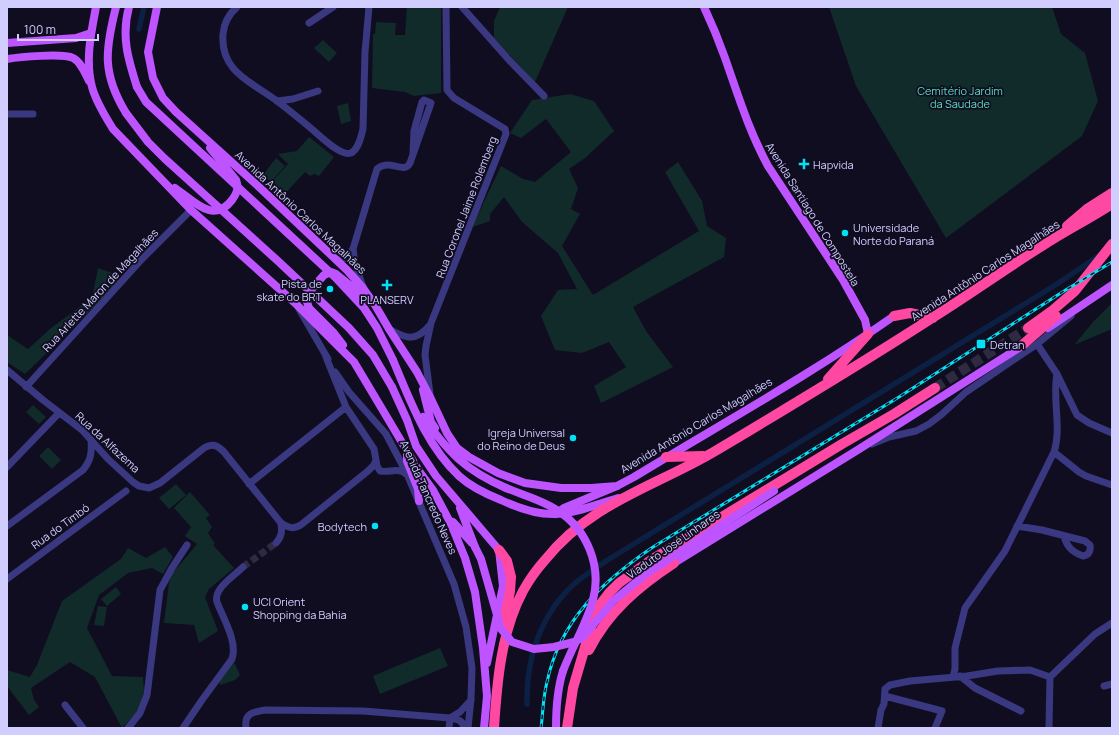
<svg xmlns="http://www.w3.org/2000/svg" width="1119" height="735" viewBox="0 0 1119 735" font-family="Manrope,sans-serif">
<style>
.green{fill:#102b2a}
.lines{fill:none;stroke-linecap:round;stroke-linejoin:round}
.canal{stroke:#0b2042;stroke-width:5.5}
.minor-tunnel{stroke:#2d2a42;stroke-width:7;stroke-dasharray:7 3.5;stroke-linecap:butt}
.highway-tunnel{stroke:#2d2a42;stroke-width:10;stroke-dasharray:10 5;stroke-linecap:butt}
.minor{stroke:#3a3880;stroke-width:7}
.major{stroke:#bd54ff;stroke-width:8}
.highway{stroke:#ff48a2;stroke-width:10}
.rail-casing{stroke:#00e2f8;stroke-width:3}
.rail{stroke:#100d21;stroke-width:1.5;stroke-dasharray:4.5;stroke-linecap:butt}
.major-bridge{stroke:#bd54ff;stroke-width:8}
.poi-dot{fill:#00e2f8;stroke:#100d21;stroke-width:1.5}
.labels{text-anchor:middle;dominant-baseline:central;stroke-width:3.5;stroke-linejoin:round;paint-order:stroke}
.park-label{font-size:11px;fill:#59dfbc;stroke:#100d21}
.poi-label{font-size:11px;fill:#d2cdff;stroke:#100d21;text-anchor:start}
.street-label{font-size:11px;fill:#d2cdff;stroke:#100d21}
</style>
<rect width="100%" height="100%" fill="#100d21"/>
<!-- green -->
<path class="green" d="M407,7H441V93L414,96L405,92L372,88L373,34H375L376,22L396,23L395,35H405Z
M500,7H568L535,82L494,38V21Z
M829,7H1052L1061,34L1085,53L1098,101L1082,136L946,238L856,86Z
M323,40L337,53L329,62L314,48Z
M570,94L594,101L614,131L585,158L569,169L578,188L571,209L580,214L562,246L593,295L699,231L665,172L678,162L702,201L707,226L726,238L724,257L633,307L646,331L673,367L601,403L594,386L626,367L609,342L582,353L555,350L541,316L558,290L577,289L558,253L522,222L504,197L490,214V221L472,227L501,166L523,179L535,182L571,152L546,119L521,138L510,133L532,100Z
M348,103L351,121L341,124L337,106Z
M309,137L334,157L319,176L314,174L310,176L305,172L282,197H280L268,186L288,164L278,154L297,151Z
M276,158L285,166L271,182L263,175Z
M98,268L118,275L120,282L25,374L7,362V335L28,349L51,328L92,298Z
M1112,303V329L1074,345L1093,322Z
M33,405L46,417L39,424L26,412Z
M48,447L61,460L52,469L39,456Z
M176,484L186,495L169,509L159,498Z
M190,492L210,515L206,518L212,527L208,533L215,544L213,545L234,568L209,589L205,597L218,631L199,643L194,625L164,623L169,583L172,574L197,544L185,536L191,527L174,508Z
M165,547L173,557L163,574L152,568L128,573L99,595L87,628L112,676L143,677L144,691L140,709L122,728L95,677L70,662L31,688L34,700L39,707L29,715L7,686V670L30,677L37,665L62,601L121,559L128,548L146,558Z
M116,587L121,594L107,606L101,599Z
M98,606L107,607L104,626L94,625Z
M440,648L448,666L380,694L373,676Z
M234,662L240,675L235,680L220,685L219,681Z"/>
<g class="lines">
<!-- canal -->
<path class="canal" d="M139,29L144,7
M527,704C526,659 540,616 573,585C583,576 595,569 606,561L1057,284L1100,255"/>
<!-- minor-tunnel -->
<path class="minor-tunnel" d="M243,567L276,543"/>
<!-- highway-tunnel -->
<path class="highway-tunnel" d="M935,388L1028,328"/>
<!-- minor -->
<path class="minor" d="M237,7C229,14 224,23 223,34C220,72 252,82 277,101C289,110 301,120 313,130C320,136 341,157 351,153C359,149 361,136 363,129L365,52L369,7
M462,7L509,60L544,96
M309,23L333,7
M277,101L293,99L318,91
M7,114H33
M353,249L355,264L363,287
M337,260L346,258L353,249L377,169C390,158 404,175 410,163L431,103L424,100L422,102L414,131L413,154
M299,309L328,359
M389,329C406,339 416,342 430,325
M1037,344L1057,374L1077,415L1089,423L1112,433
M7,370L43,400L82,430L108,459L133,482L139,486L149,488L160,483L204,448C213,443 217,445 224,452L281,523C289,528 294,530 302,524L368,471L374,465L376,460L374,449L346,407L326,357
M335,372L349,392L386,434L407,474L454,584L466,627L472,668L471,699L468,728
M26,387L142,259L191,210
M430,394L425,355L426,346L431,323L506,134L505,129L454,98L447,90L446,7
M872,444L889,437L916,431L929,424L941,415L966,392L1037,344L1071,316
M1054,452L1079,472L1086,476L1112,485
M376,460L377,466L380,471C390,473 397,467 406,474
M7,467L59,413
M249,484L346,407
M7,526L83,470C91,460 92,453 91,440
M1017,526L1042,530L1085,541L1090,545C1091,551 1089,555 1083,556C1072,552 1067,547 1064,536
M276,543C282,536 282,532 281,523
M7,579L126,491
M960,676L975,688L1021,711
M953,677L955,669V648L965,608L1005,551L1054,452C1062,427 1052,400 1057,374
M1050,677L1095,634L1112,623
M1104,686L1112,684
M885,696L942,711L935,728
M65,705L83,728
M450,718L460,712L471,700
M128,728L140,713L147,695L160,590L172,568L187,545
M183,728L202,700L232,659C238,642 223,618 217,602C213,589 234,576 243,567
M246,728C244,713 253,712 265,710L363,711L450,718C457,719 463,720 464,728
M449,728L450,718
M878,728L881,710L884,704L885,689L890,685L910,681L967,676L998,671L1030,670L1050,677
M1049,728L1050,677"/>
<!-- major -->
<path class="major" d="M96,7C91,33 85,61 92,87C96,102 105,116 113,129L191,210L295,303L354,362L363,377L419,471L433,490L451,524L465,558L475,592L483,648L487,696L484,728
M116,7C105,50 102,74 126,113
M129,7C121,36 128,59 137,87
M157,7L148,52L153,78L163,98L176,112L257,185L347,270L363,288L375,305L389,329L417,372L430,397L447,433L457,448L469,457L498,473L525,483L561,488H591L617,486
M704,7C712,24 719,41 725,58C738,95 749,131 768,166L843,280L865,320L868,334
M7,43L76,38L91,33
M7,59C19,57 63,53 73,58C81,62 85,73 89,81
M175,188C193,200 213,225 232,200C237,193 239,188 236,180L210,148
M1048,328L1112,285
M343,345L333,332L309,308L307,302L309,292L324,275L331,272L336,274L371,302
M393,360C410,400 426,445 459,476C471,487 486,494 501,500C518,508 537,515 556,514C577,513 598,504 618,498
M392,387L407,420L416,446L436,476L499,550L503,586L487,663
M423,390L431,422L435,428
M423,417C449,453 465,470 506,488
M407,455V461L418,489L419,501
M460,508L475,547
M556,514L564,508L617,486L634,477C721,424 810,375 894,316
M453,522L472,543
M674,563L856,451L1025,344
M556,728C556,708 557,690 563,671"/>
<!-- highway -->
<path class="highway" d="M1067,226L1087,209L1112,193
M894,316L910,313L933,318
M1028,328L1053,310L1075,291L1112,244
M1021,346L1056,316
M828,379L868,334
M666,457L703,456
M499,550L507,561L511,577L510,591L506,612V626
M589,650C608,612 639,586 674,563
M494,728C497,682 501,632 523,591C529,580 537,569 545,560C591,502 657,486 717,450C789,407 861,364 932,318C969,295 1005,269 1042,246C1065,231 1089,219 1112,204
M567,728L573,688L593,620L599,606L609,593L619,583L651,560L842,444L894,414L935,388"/>
<!-- rail casing -->
<g class="rail-casing">
<path id="rail" d="M541,728C543,713 543,697 547,682C560,620 603,581 653,547L899,397L1064,291L1112,262"/>
</g>
<!-- rail -->
<use href="#rail" class="rail"/>
<!-- major-bridge -->
<path class="major-bridge" d="M137,87L146,102L335,277L364,308L377,328L393,360
M126,113L148,142L164,158L279,262L349,328L373,355L392,387
M506,488C523,495 542,500 557,510C587,529 602,566 593,600C586,625 572,647 563,671
M475,547L481,559L501,629L512,642L534,649L554,647L574,642L582,638L614,600L646,574L774,491"/>
</g>
<!-- markers -->
<g class="poi-dot">
<path d="M802 158h4v4h4v4h-4v4h-4v-4h-4v-4h4z"/>
<circle cx="845" cy="233" r="4"/>
<path d="M385 279h4v4h4v4h-4v4h-4v-4h-4v-4h4z"/>
<circle cx="330" cy="289" r="4"/>
<rect x="976" y="339" width="10" height="10" rx="2"/>
<circle cx="573" cy="438" r="4"/>
<circle cx="375" cy="526" r="4"/>
<circle cx="245" cy="607" r="4"/>
</g>
<g class="labels">
<!-- park labels -->
<g class="park-label">
<text x="960" y="90">Cemitério Jardim<tspan x="960" dy="13">da Saudade</tspan></text>
</g>
<!-- poi labels -->
<g class="poi-label">
<text x="813" y="164">Hapvida</text>
<text x="853" y="227">Universidade<tspan x="853" dy="13">Norte do Paraná</tspan></text>
<text x="322" y="283" text-anchor="end">Pista de<tspan x="322" dy="13">skate do BRT</tspan></text>
<text x="387" y="299" text-anchor="middle">PLANSERV</text>
<text x="990" y="344">Detran</text>
<text x="565" y="432" text-anchor="end">Igreja Universal<tspan x="565" dy="13">do Reino de Deus</tspan></text>
<text x="367" y="526" text-anchor="end">Bodytech</text>
<text x="253" y="601">UCI Orient<tspan x="253" dy="13">Shopping da Bahia</tspan></text>
</g>
<!-- street labels -->
<g class="street-label">
<text transform="translate(466 207) rotate(-69)">Rua Coronel Jaime Rolemberg</text>
<text transform="translate(301 212) rotate(43)">Avenida Antônio Carlos Magalhães</text>
<text transform="translate(813 214) rotate(58)">Avenida Santiago de Compostela</text>
<text transform="translate(985 270) rotate(-33)">Avenida Antônio Carlos Magalhães</text>
<text transform="translate(100 290) rotate(-47)">Rua Arlette Maron de Magalhães</text>
<text transform="translate(696 425) rotate(-31)">Avenida Antônio Carlos Magalhães</text>
<text transform="translate(108 442) rotate(43)">Rua da Alfazema</text>
<text transform="translate(429 497) rotate(66)">Avenida Tancredo Neves</text>
<text transform="translate(60 526) rotate(-36)">Rua do Timbó</text>
<text transform="translate(673 544) rotate(-35)">Viaduto José Linhares</text>
</g>
</g>
<!-- border -->
<rect width="1119" height="735" fill="none" stroke="#d2cdff" stroke-width="16"/>
<!-- scale -->
<path d="M18 34v6h80v-6" fill="none" stroke="#d2cdff" stroke-width="2"/>
<text x="24" y="34" font-size="12" fill="#d2cdff" stroke="#100d21" stroke-width="3" paint-order="stroke">100 m</text>
</svg>
